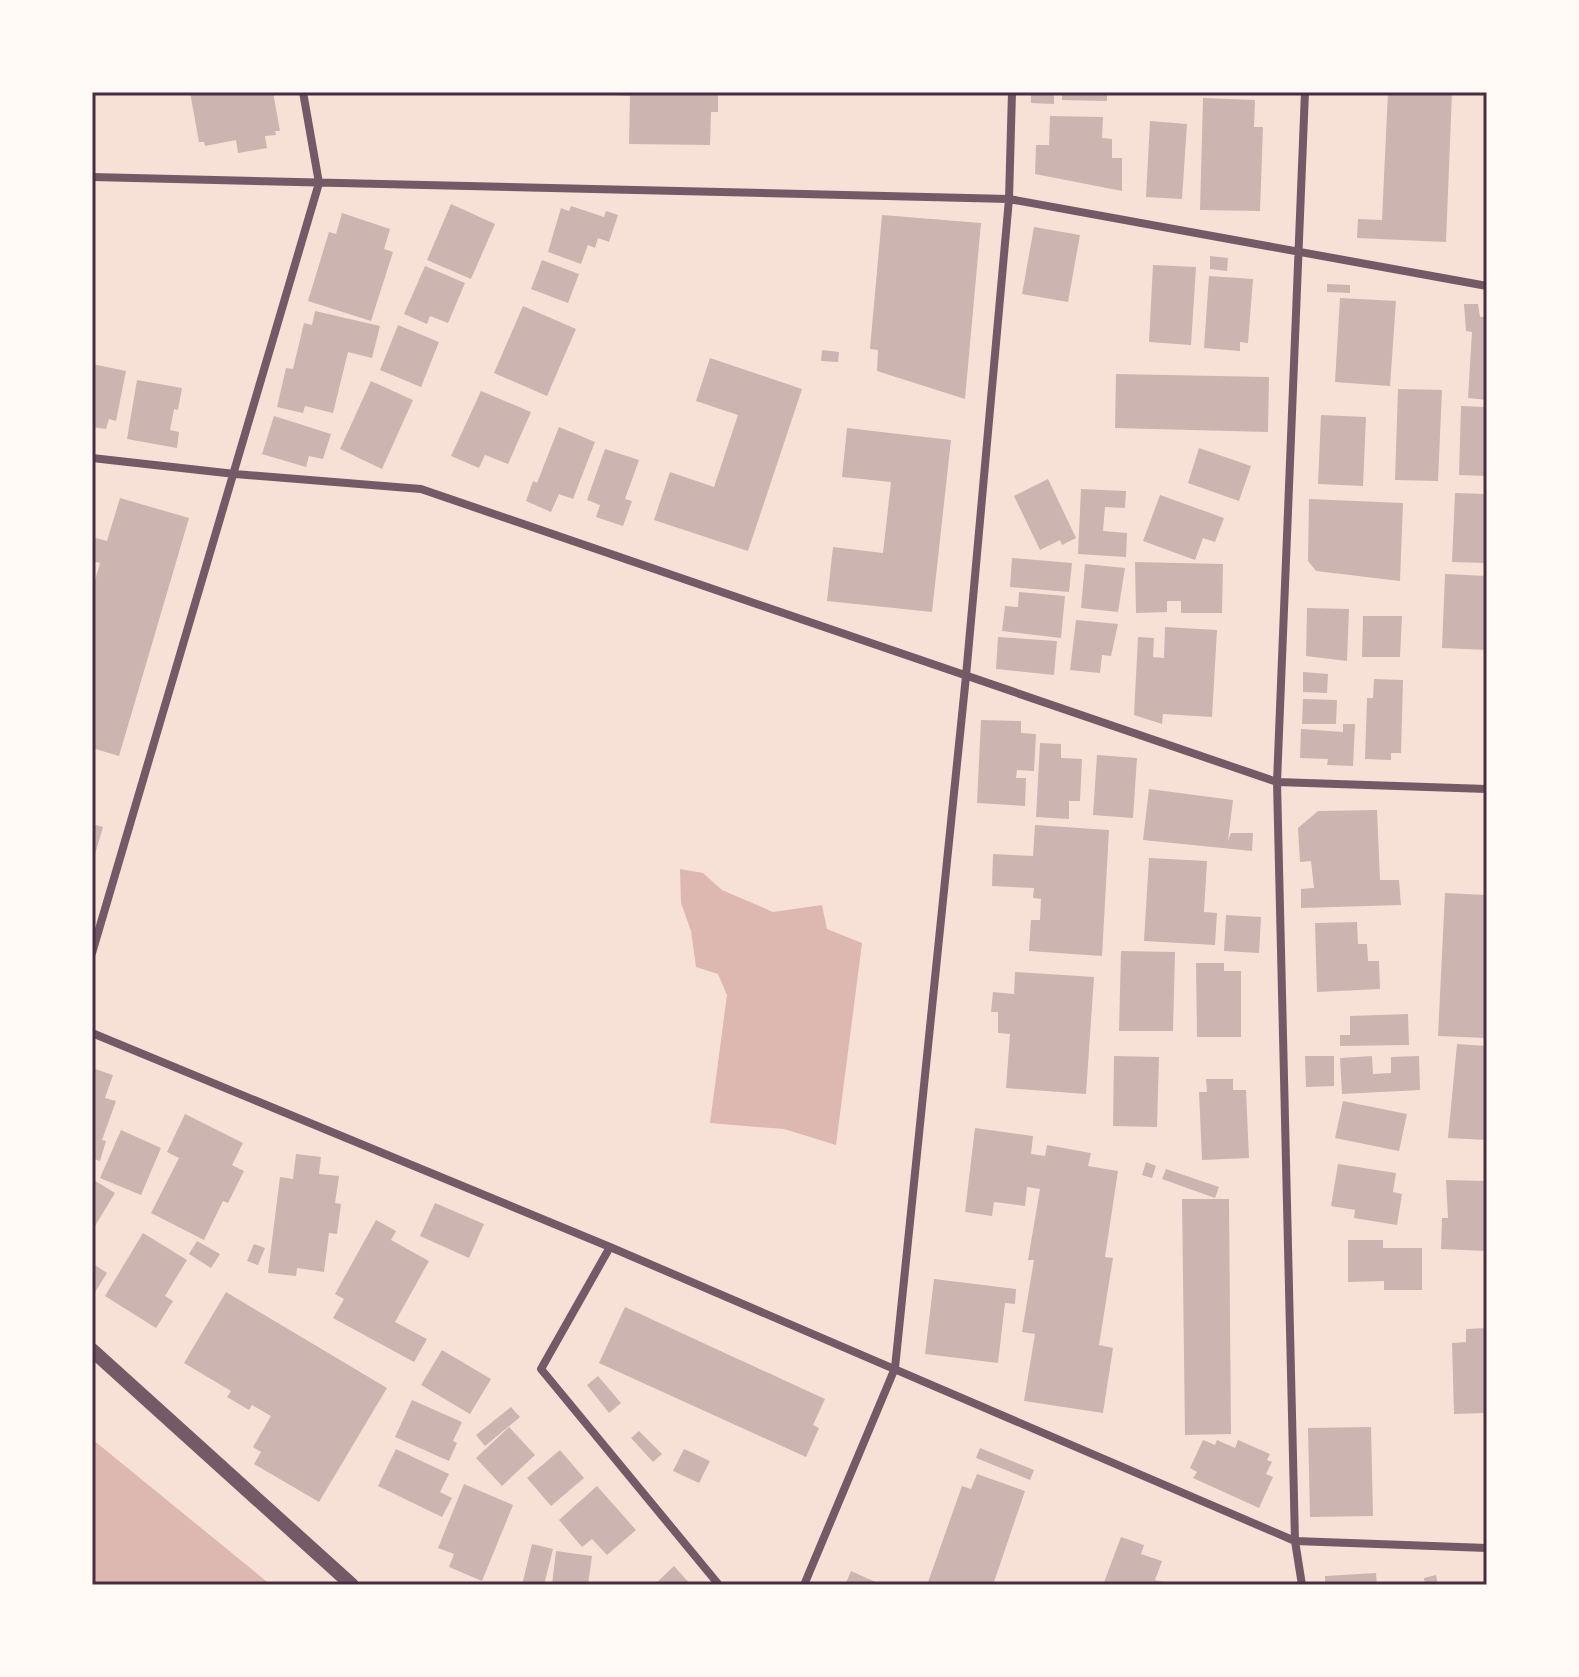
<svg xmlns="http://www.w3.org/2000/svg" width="1579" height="1677" viewBox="0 0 1579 1677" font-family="'Libre Baskerville',serif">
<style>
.water{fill:#dcb8b0}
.building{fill:#ccb4b1}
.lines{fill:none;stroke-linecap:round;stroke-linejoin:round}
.minor{stroke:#755966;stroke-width:8}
.tertiary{stroke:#755966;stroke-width:14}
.neatline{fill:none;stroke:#4a2c40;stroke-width:3}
</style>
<rect width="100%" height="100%" fill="#f7e1d7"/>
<!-- water -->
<path class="water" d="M680,869L703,873L722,890L773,912L822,905L827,929L862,943L836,1145L784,1129L710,1123L727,995L718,974L696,967L691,931L681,903Z
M92,1439L271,1585H92Z"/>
<!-- building -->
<path class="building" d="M190,92H273L280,131H275L276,135L265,136L267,148L238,153L236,140L205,146L204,142H199Z
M611,92H718V112H711L710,145L629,144L630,96L611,95Z
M1031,92H1054V104L1031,103Z
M1062,92H1107V101L1062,100Z
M1388,92H1452L1446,242L1357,238L1358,219L1382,220Z
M1203,98L1255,100L1254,127H1263L1260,211L1200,210Z
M1050,116L1103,117L1102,138L1112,139V158H1122V191L1035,174L1036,145H1049Z
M1150,121L1187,124L1182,199L1146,197Z
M451,204L495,224L471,279L427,260Z
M571,206L604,217L606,211L618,215L609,242L598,238L595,248L588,245L581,264L548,252L561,208L569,211Z
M342,213L390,229L384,249L393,252L371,321L308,301L329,232L336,234Z
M882,215L981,223L965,399L877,371L878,350L870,349Z
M1034,227L1080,235L1068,302L1022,294Z
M1210,256L1228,258L1227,271L1210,269Z
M542,260L579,274L568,303L531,289Z
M1153,265L1196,267L1191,345L1149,342Z
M425,266L465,283L448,323L430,316L427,324L404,314Z
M1209,276L1253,279L1248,343L1240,342V351L1204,348Z
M1327,284L1350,285V293L1327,292Z
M1340,298L1396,301L1390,386L1335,382Z
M1464,304H1478L1480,317H1487V400L1468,398L1472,332L1466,331Z
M523,306L576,329L547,396L494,373Z
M315,311L380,326L372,358L348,352L333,413L305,406L303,413L277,407L286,368L293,369L304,323L312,325Z
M398,325L439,342L421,387L380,370Z
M822,350L839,352L838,362L821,361Z
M710,358L802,389L748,551L654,520L670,472L714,487L738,415L696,401Z
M92,364L126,371L116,421L109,419L106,429L92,427Z
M1116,374L1269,377L1268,432L1115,428Z
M137,380L182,388L178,410L174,409L170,430L179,432L177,448L127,439Z
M371,381L413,400L382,469L340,449Z
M1398,389L1442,390L1438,481L1395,480Z
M481,391L531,412L508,464L485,455L479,468L451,456Z
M1461,406L1487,407V476L1459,475Z
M1321,415L1366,417L1363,486L1318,484Z
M274,416L331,434L323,459L309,456L306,467L262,454Z
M559,427L595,442L573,499L559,494L551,512L526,501L533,481L537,483Z
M847,428L951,440L932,612L827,601L833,547L883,553L891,482L842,477Z
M1199,448L1251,466L1239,501L1188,483Z
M605,449L639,460L625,499L632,501L623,526L596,517L600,505L587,500Z
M1048,479L1076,538L1062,545L1060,540L1040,550L1014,496Z
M1081,489L1126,491L1125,508L1105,507L1103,531L1127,533L1126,557L1078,554Z
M1455,493L1487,494V563L1452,562Z
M1160,495L1224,518L1215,542L1203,538L1195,560L1143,541Z
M120,498L189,518L119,756L92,748V591L100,563L92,561V537L107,541Z
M1309,499L1403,503L1400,581L1316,571L1308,561Z
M1012,558L1072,563L1069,592L1010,587Z
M1135,562L1223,564L1222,613H1181V601H1167V612L1136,613Z
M1085,564L1125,568L1118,612L1081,608Z
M1445,574L1487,576V650L1442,648Z
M1019,592L1065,596L1061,638L1002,631L1005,606L1018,607Z
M1307,608L1349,609L1347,661L1306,656Z
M1363,616H1402L1400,657H1362Z
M1076,620L1118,624L1111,656L1102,655L1100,673L1070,670Z
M1165,627L1217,630L1212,717L1163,714L1162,724L1134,715L1138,637L1154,638L1153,657L1164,658Z
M998,637L1057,641L1054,675L996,669Z
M1303,672L1328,674L1327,693L1303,692Z
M1374,679L1403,680L1401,753H1391V760L1365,759L1367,698H1373Z
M1303,699L1337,700L1336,724H1302Z
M981,720L1021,721V733L1036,734L1034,771L1017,770L1016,778H1026L1025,806L977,803Z
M1343,724H1355L1353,766L1327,765L1328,759L1300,758L1301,729L1343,732Z
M1040,743L1061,744V758L1082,759L1080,801H1069V819L1036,817Z
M1097,755L1137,758L1133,818L1093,815Z
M1149,789L1233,800L1228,841L1231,833H1253L1252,851L1143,840Z
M1377,810L1380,880H1399L1401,905L1301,908V889L1314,888L1311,861L1300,862L1298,828L1318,811Z
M92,824L103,827L93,861L92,860Z
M1035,825L1109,830L1102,956L1029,951L1031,920H1040L1041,899L1033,898L1034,888L992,886L993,854L1033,856Z
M1149,858L1207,861L1204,912L1217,913L1215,945L1144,941Z
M1445,893L1487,895V1038L1438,1036Z
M1226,915L1261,917L1259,953L1224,951Z
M1357,922L1358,944H1367L1368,961H1379L1380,989L1317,992L1315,923Z
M1121,951L1175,952L1173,1031H1119Z
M1196,963H1224V971H1241V1037H1197Z
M1015,972L1094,977L1086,1094L1006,1088L1010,1034L998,1033V1012H991L993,992L1014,994Z
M1408,1014L1409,1045L1340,1046V1035H1350V1016Z
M1457,1044L1487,1046V1140L1448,1138Z
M1114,1056L1159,1057L1157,1127L1113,1126Z
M1305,1056H1334V1086L1306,1087Z
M1372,1056L1373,1074L1391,1073V1057L1419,1056L1420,1090L1342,1094L1340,1058Z
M92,1068L113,1075L105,1098L116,1101L102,1140L106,1141L100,1161L92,1158Z
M1206,1079H1233V1090H1246L1249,1158L1202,1160L1199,1092H1207Z
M1343,1101L1407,1114L1399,1151L1335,1138Z
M185,1114L243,1143L232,1165L244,1171L228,1203L223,1201L204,1240L151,1213L179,1158L167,1152Z
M975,1128L1033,1136L1031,1154L1045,1156L1047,1145L1091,1153L1088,1166L1118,1171L1105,1257L1113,1258L1099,1345L1113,1348L1103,1413L1024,1401L1035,1334L1022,1332L1034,1260H1028L1040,1189L1027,1187L1025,1206L994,1202L992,1216L965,1212Z
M121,1130L161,1148L141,1195L100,1178Z
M296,1154L321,1157L319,1174L339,1176L335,1203L341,1204L337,1234L329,1233L324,1272L297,1268L296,1276L268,1273L280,1177L293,1179Z
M1146,1162L1156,1166L1152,1178L1142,1175Z
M1338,1164L1396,1173L1393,1192L1402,1194L1397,1225L1354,1218L1355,1210L1331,1206Z
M1166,1169L1219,1187L1215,1198L1162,1179Z
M92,1179L115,1193L92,1231Z
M1446,1180L1487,1181V1251L1441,1249L1442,1218H1448Z
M1182,1199H1229L1231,1434L1185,1435Z
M435,1203L484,1224L469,1258L420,1236Z
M376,1220L396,1231L391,1240L429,1261L395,1322L427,1339L414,1362L333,1318L344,1299L335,1294Z
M143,1233L187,1260L165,1296L173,1301L156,1328L105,1296Z
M1348,1240H1383V1248H1422V1290H1384V1281L1348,1282Z
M197,1241L220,1254L211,1268L189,1254Z
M254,1244L265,1248L258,1265L247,1261Z
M92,1263L107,1273L92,1297Z
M934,1279L1016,1289L1015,1304L1005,1303L998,1363L925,1354Z
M226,1292L387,1388L319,1502L254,1464L261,1452L253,1447L271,1416L252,1405L249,1410L227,1397L231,1391L184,1363Z
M625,1307L825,1399L813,1425L819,1428L806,1457L599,1363Z
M1487,1328V1413L1454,1414L1452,1343L1466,1342V1329Z
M442,1350L491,1379L470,1414L421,1385Z
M598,1376L621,1403L609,1413L587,1385Z
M412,1400L462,1422L453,1441L457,1443L449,1461L395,1437Z
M511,1407L520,1417L485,1446L476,1435Z
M509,1427L535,1455L502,1486L476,1458Z
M1371,1427L1373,1516L1310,1517L1308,1428Z
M639,1431L662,1454L653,1462L631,1438Z
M1203,1440L1215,1445L1217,1440L1235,1448L1238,1440L1270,1454L1267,1460L1272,1462L1266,1474L1273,1477L1259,1508L1193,1478L1197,1472L1190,1468Z
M980,1448L1034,1470L1030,1480L976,1458Z
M396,1449L449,1474L440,1492L452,1498L442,1517L378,1486Z
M684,1449L710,1461L699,1483L673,1471Z
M560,1450L584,1478L551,1506L527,1478Z
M977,1474L1025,1491L993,1585H927L962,1486L971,1489Z
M464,1484L513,1505L482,1581L449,1567L454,1554L438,1548Z
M597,1486L636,1530L607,1555L592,1539L582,1547L559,1520Z
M1121,1537L1144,1545L1141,1554L1162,1561L1155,1580L1163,1582L1162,1585H1103Z
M532,1544L553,1549L544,1585H522Z
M556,1551L592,1556L588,1585H552Z
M674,1566L691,1585H654Z
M851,1571L882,1585H845Z
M1376,1573L1377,1585H1325V1576Z
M1436,1575L1438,1585H1425L1424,1578Z"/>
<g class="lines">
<!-- minor -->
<path class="minor" d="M92,177L1009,199L1487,286
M92,458L235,474L421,489L1277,782L1487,789
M92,953L319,183L303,92
M92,1033L610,1247L1295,1541L1487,1548
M610,1247L541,1369L719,1585
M804,1585L895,1368L966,676L1009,199L1012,92
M1302,1585L1295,1541L1277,782L1305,92"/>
<!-- tertiary -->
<path class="tertiary" d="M92,1350L352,1585"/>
</g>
<!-- border -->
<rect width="1579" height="1677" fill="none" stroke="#fffaf5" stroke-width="188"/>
<rect x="94" y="94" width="1391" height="1489" class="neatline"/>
</svg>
